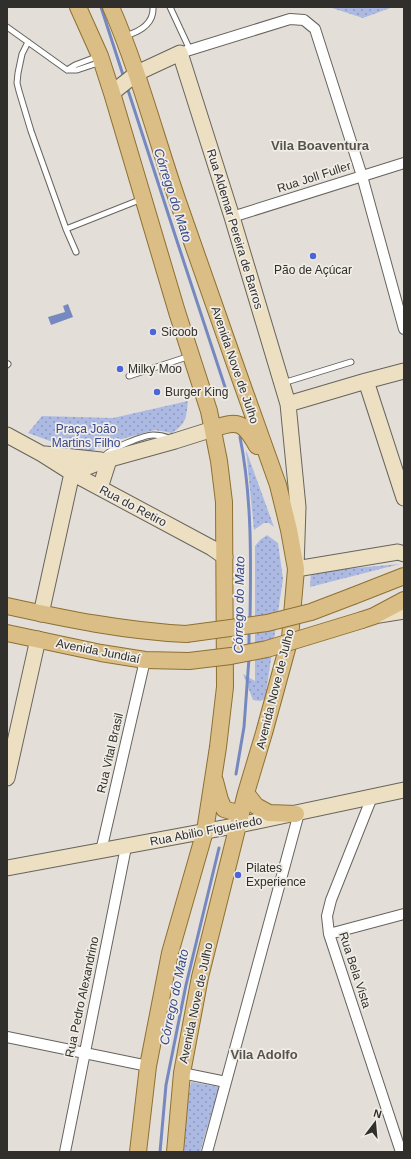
<svg xmlns="http://www.w3.org/2000/svg" width="411" height="1159" viewBox="0 0 411 1159" font-family="Helvetica,sans-serif">
<style>
.green{fill:url(#green-dots)}
.water{fill:#7688c0}
.lines{fill:none;stroke-linecap:round;stroke-linejoin:round}
.stream{stroke:#7688c0;stroke-width:3}
.lane-casing{stroke:#67645e;stroke-width:7}
.street-casing{stroke:#67645e;stroke-width:12}
.secondary-casing{stroke:#67645e;stroke-width:17}
.primary-casing{stroke:#8e7031;stroke-width:18}
.lane{stroke:#fff;stroke-width:5}
.street{stroke:#fff;stroke-width:10}
.secondary{stroke:#ecdfc2;stroke-width:15}
.primary{stroke:#dabe85;stroke-width:16}
.primary-bridge-casing{stroke:#8e7031;stroke-width:18;stroke-linecap:butt}
.primary-bridge{stroke:#dabe85;stroke-width:16}
.poi-dot{fill:#4c66da;stroke:#f0ece6;stroke-width:1.5}
.labels{text-anchor:middle;dominant-baseline:central;stroke-width:3.5;stroke-linejoin:round;paint-order:stroke}
.street-label{font-size:12px;fill:#302f2c;stroke:#f0ece6}
.poi-label{font-size:12px;fill:#302f2c;stroke:#f0ece6;text-anchor:start}
.park-label{font-size:12px;fill:#37488e;stroke:#f0ece6}
.neighbourhood-label{font-size:13px;font-weight:bold;fill:#57544e;stroke:#f0ece6}
.water-label{font-size:13px;font-style:italic;fill:#34468b;stroke:#f0ece6}
</style>
<defs>
<pattern id="green-dots" width="8" height="8" patternUnits="userSpaceOnUse"><rect width="8" height="8" fill="#acbae3"/><path d="M2 2h.1M6 6h.1" fill="none" stroke="#8c98b8" stroke-width="1.8" stroke-linecap="round"/></pattern>
</defs>
<rect width="100%" height="100%" fill="#e3dfd8"/>
<!-- green -->
<path class="green" d="M329,7H393L363,18Z
M188,401C186,418 187,423 172,433L155,430L103,444L90,453H83L28,433L42,416L113,418Z
M246,450L274,527L269,523H264L254,530Z
M267,535L278,543L283,579L265,699L260,701L253,700L243,674L255,681V546L260,540Z
M400,564L310,587L311,572Z
M191,1082L219,1087L200,1152H180Z"/>
<!-- water -->
<path class="water" d="M68,304L73,317L51,325L48,317L65,312L63,306Z"/>
<g class="lines">
<!-- stream -->
<path class="stream" d="M101,7L124,78
M127,87L176,238L226,390
M240,437C252,497 251,560 250,621
M249,647V630
M236,774L244,727L249,658
M160,1152L166,1085L186,985L219,848"/>
<!-- lane casing -->
<g class="lane-casing">
<path id="lane" d="M170,7L190,50
M7,27L67,70H77L101,62
M125,36C139,32 154,24 153,7
M28,42L22,54L18,73L17,83L19,91L31,131L66,229L76,252
M67,70L75,65L99,56
M66,229L142,199
M7,365L8,364
M129,376L190,356
M283,383L351,362
M105,456C108,449 145,435 153,435C158,435 164,436 169,438"/>
</g>
<!-- street casing -->
<g class="street-casing">
<path id="street" d="M180,53L290,19L304,20L315,29L362,176L404,329
M232,217L404,163
M372,797L331,900L327,916L329,934L401,1152
M101,851L145,660
M329,934L404,914
M7,1037L148,1066
M182,1073L226,1082
M65,1152L126,847
M207,1152L299,813"/>
</g>
<!-- secondary casing -->
<g class="secondary-casing">
<path id="secondary" d="M112,93L137,73L180,53L232,217L288,404L298,507L296,569L398,552L404,554
M366,381L404,498
M288,404L366,381L404,371
M7,435L42,454L72,473L212,548L225,557
M45,454L101,460
M100,488L109,460
M41,614L72,473L103,461L175,441L213,429
M379,615L404,611
M7,778L38,639
M7,868L239,825L404,790"/>
</g>
<!-- primary casing -->
<g class="primary-casing">
<path id="primary" d="M78,7L100,56L112,93L177,312L209,411L219,461L224,502L225,687L218,747L205,831L170,953L148,1066L138,1152
M111,7C138,69 155,135 177,199C210,294 244,390 278,485L289,530L296,569L290,638L264,733L246,793L200,977L182,1073L175,1152
M213,429C239,419 244,423 257,446
M353,596L404,576
M7,606C66,619 125,631 186,634
M362,620L374,616L404,600
M7,633L101,653L145,660L189,661
M215,781L220,800L224,809L234,812L242,810
M246,793L256,806L269,813L296,814"/>
</g>
<!-- lane -->
<use href="#lane" class="lane"/>
<!-- street -->
<use href="#street" class="street"/>
<!-- secondary -->
<use href="#secondary" class="secondary"/>
<!-- primary -->
<use href="#primary" class="primary"/>
<!-- primary-bridge casing -->
<g class="primary-bridge-casing">
<path id="primary-bridge" d="M186,634L267,623L311,612L353,596
M189,661L231,656L267,649L362,620"/>
</g>
<!-- primary-bridge -->
<use href="#primary-bridge" class="primary-bridge"/>
</g>
<!-- markers -->
<g class="poi-dot">
<circle cx="313" cy="256" r="4"/>
<circle cx="153" cy="332" r="4"/>
<circle cx="120" cy="369" r="4"/>
<circle cx="157" cy="392" r="4"/>
<circle cx="238" cy="875" r="4"/>
</g>
<g class="labels">
<!-- street labels -->
<g class="street-label">
<text transform="translate(314 177) rotate(-18)">Rua Joll Fuller</text>
<text transform="translate(235 229) rotate(73)">Rua Aldemar Pereira de Barros</text>
<text transform="translate(235 365) rotate(71)">Avenida Nove de Julho</text>
<text transform="translate(133 506) rotate(28)">Rua do Retiro</text>
<text transform="translate(98 651) rotate(11)">Avenida Jundiaí</text>
<text transform="translate(275 689) rotate(-76)">Avenida Nove de Julho</text>
<text transform="translate(110 753) rotate(-77)">Rua Vital Brasil</text>
<text transform="translate(206 831) rotate(-11)">Rua Abilio Figueiredo</text>
<text transform="translate(355 970) rotate(72)">Rua Bela Vista</text>
<text transform="translate(82 997) rotate(-78)">Rua Pedro Alexandrino</text>
<text transform="translate(196 1003) rotate(-78)">Avenida Nove de Julho</text>
</g>
<!-- poi labels -->
<g class="poi-label">
<text x="313" y="270" text-anchor="middle">Pão de Açúcar</text>
<text x="161" y="332">Sicoob</text>
<text x="128" y="369">Milky Moo</text>
<text x="165" y="392">Burger King</text>
<text x="246" y="868">Pilates<tspan x="246" dy="14">Experience</tspan></text>
</g>
<!-- park labels -->
<g class="park-label">
<text x="86" y="429">Praça João<tspan x="86" dy="14">Martins Filho</tspan></text>
</g>
<!-- neighbourhood labels -->
<g class="neighbourhood-label">
<text x="320" y="145">Vila Boaventura</text>
<text x="264" y="1054">Vila Adolfo</text>
</g>
<!-- water labels -->
<g class="water-label">
<text transform="translate(173 195) rotate(72)">Córrego do Mato</text>
<text transform="translate(239 605) rotate(-89)">Córrego do Mato</text>
<text transform="translate(174 997) rotate(-78)">Córrego do Mato</text>
</g>
</g>
<!-- border -->
<rect width="411" height="1159" fill="none" stroke="#302f2c" stroke-width="16"/>
<!-- north arrow -->
<g transform="translate(375 1123) rotate(16)" stroke="#f0ece6" stroke-width="3" paint-order="stroke">
<path d="M0-3L7 15L0 10L-7 15Z" fill="#302f2c"/>
<text y="-6" font-size="11" font-weight="bold" text-anchor="middle" fill="#302f2c">N</text>
</g>
</svg>
